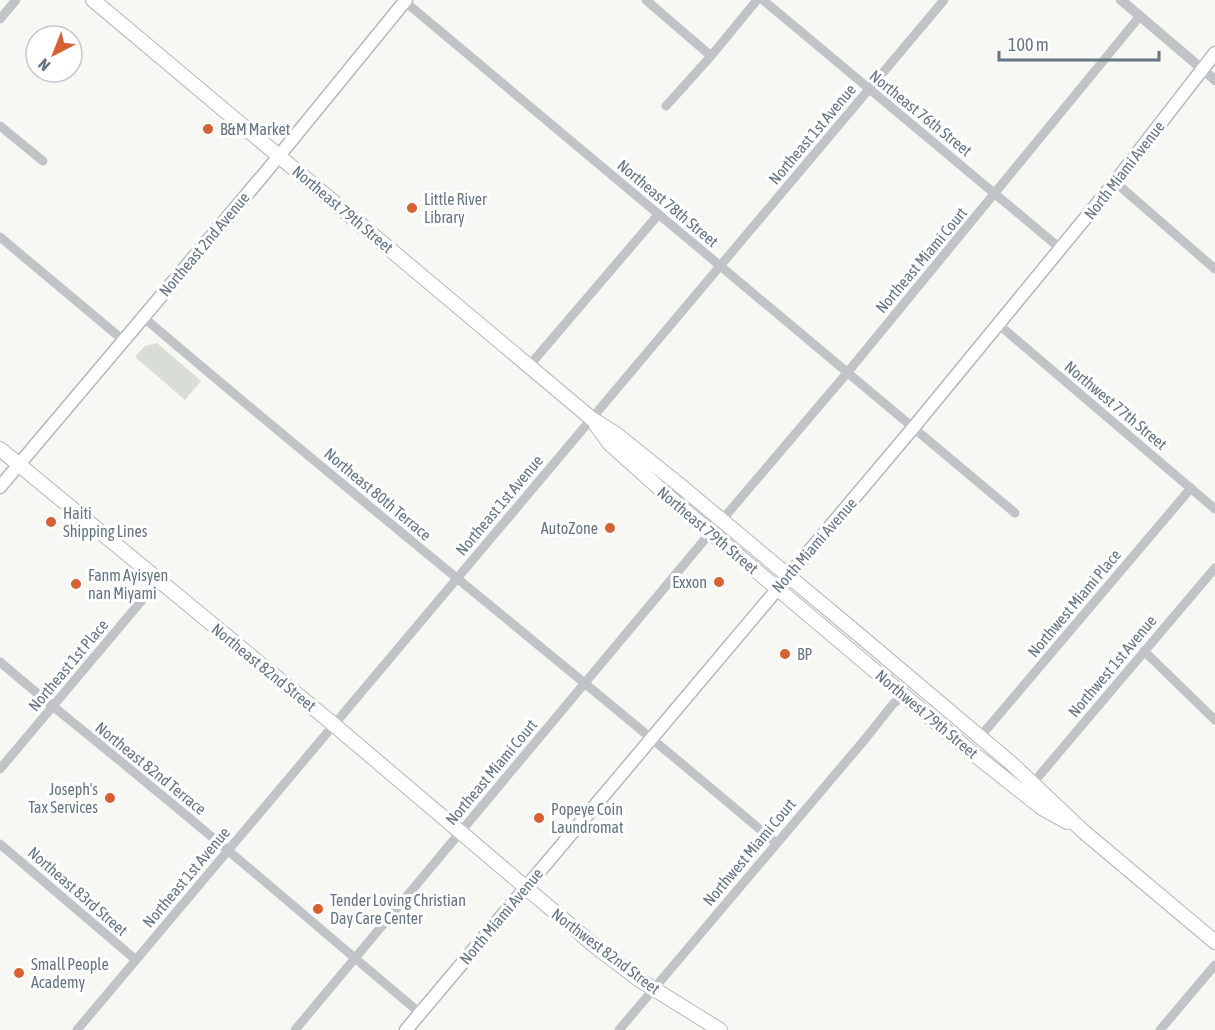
<svg xmlns="http://www.w3.org/2000/svg" width="1215" height="1030" viewBox="0 0 1215 1030" font-family="'Asap Condensed',sans-serif">
<style>
.green{fill:#d8ddd5}
.lines{fill:none;stroke-linecap:round;stroke-linejoin:round}
.secondary-casing{stroke:#b5b9bd;stroke-width:15}
.primary-casing{stroke:#b5b9bd;stroke-width:16}
.minor{stroke:#c0c4c7;stroke-width:9}
.tertiary{stroke:#c0c4c7;stroke-width:10}
.secondary{stroke:#fff;stroke-width:12}
.primary{stroke:#fff;stroke-width:14}
.poi-dot{fill:#da6031;stroke:#fff;stroke-width:2}
.labels{text-anchor:middle;dominant-baseline:central;stroke-width:6;stroke-linejoin:round;paint-order:stroke}
.street-label{font-size:16px;fill:#677683;stroke:#fff}
.poi-label{font-size:16px;fill:#677683;stroke:#fff;text-anchor:start}
</style>
<rect width="100%" height="100%" fill="#f7f7f4"/>
<!-- green -->
<path class="green" d="M157,343L201,381L185,400L135,357L145,346Z"/>
<g class="lines">
<!-- secondary casing -->
<g class="secondary-casing">
<path id="secondary" d="M0,487L265,173L406,0
M406,1030L913,428L1115,182L1215,53"/>
</g>
<!-- primary casing -->
<g class="primary-casing">
<path id="primary" d="M93,0L592,419L616,434L682,487L858,634L1011,763L1084,832L1215,942
M596,425L610,444L677,504L970,751L1042,808L1067,822
M0,449L333,724L596,947L638,979L720,1030"/>
</g>
<!-- minor -->
<path class="minor" d="M403,0L1015,513
M646,0L711,56
M763,0L1061,249
M0,19L16,0
M666,106L711,56L757,0
M0,126L43,161
M1115,182L1215,269
M0,237L123,340
M142,316C351,495 567,665 776,843
M998,324L1215,509
M529,366L658,215
M722,520L847,373L1140,16
M1144,651L1215,720
M0,662C49,704 99,743 148,784C240,859 329,937 420,1013
M980,737L1191,488
M0,769L159,580
M1033,783L1215,568
M0,844L136,960
M77,1030C365,686 656,344 944,0
M295,1030L711,532
M619,1030L866,738L893,704L904,695
M1160,1030L1215,965"/>
<!-- tertiary -->
<path class="tertiary" d="M1121,0L1215,80"/>
<!-- secondary -->
<use href="#secondary" class="secondary"/>
<!-- primary -->
<use href="#primary" class="primary"/>
</g>
<!-- markers -->
<g class="poi-dot">
<circle cx="208" cy="129" r="6"/>
<circle cx="412" cy="208" r="6"/>
<circle cx="51" cy="522" r="6"/>
<circle cx="610" cy="528" r="6"/>
<circle cx="719" cy="582" r="6"/>
<circle cx="76" cy="584" r="6"/>
<circle cx="785" cy="654" r="6"/>
<circle cx="110" cy="798" r="6"/>
<circle cx="539" cy="818" r="6"/>
<circle cx="318" cy="909" r="6"/>
<circle cx="19" cy="973" r="6"/>
</g>
<g class="labels">
<!-- street labels -->
<g class="street-label">
<text transform="translate(921 113) rotate(39)">Northeast 76th Street</text>
<text transform="translate(812 134) rotate(-50)">Northeast 1st Avenue</text>
<text transform="translate(1124 170) rotate(-52)">North Miami Avenue</text>
<text transform="translate(668 203) rotate(40)">Northeast 78th Street</text>
<text transform="translate(343 209) rotate(40)">Northeast 79th Street</text>
<text transform="translate(204 244) rotate(-50)">Northeast 2nd Avenue</text>
<text transform="translate(921 260) rotate(-50)">Northeast Miami Court</text>
<text transform="translate(1116 405) rotate(40)">Northwest 77th Street</text>
<text transform="translate(378 494) rotate(40)">Northeast 80th Terrace</text>
<text transform="translate(499 505) rotate(-50)">Northeast 1st Avenue</text>
<text transform="translate(708 530) rotate(40)">Northeast 79th Street</text>
<text transform="translate(814 545) rotate(-49)">North Miami Avenue</text>
<text transform="translate(1074 603) rotate(-50)">Northwest Miami Place</text>
<text transform="translate(68 665) rotate(-50)">Northeast 1st Place</text>
<text transform="translate(1112 666) rotate(-50)">Northwest 1st Avenue</text>
<text transform="translate(264 667) rotate(39)">Northeast 82nd Street</text>
<text transform="translate(927 714) rotate(40)">Northwest 79th Street</text>
<text transform="translate(151 768) rotate(39)">Northeast 82nd Terrace</text>
<text transform="translate(491 772) rotate(-50)">Northeast Miami Court</text>
<text transform="translate(749 852) rotate(-50)">Northwest Miami Court</text>
<text transform="translate(186 877) rotate(-50)">Northeast 1st Avenue</text>
<text transform="translate(78 891) rotate(41)">Northeast 83rd Street</text>
<text transform="translate(501 916) rotate(-50)">North Miami Avenue</text>
<text transform="translate(606 951) rotate(37)">Northwest 82nd Street</text>
</g>
<!-- poi labels -->
<g class="poi-label">
<text x="220" y="129">B&amp;M Market</text>
<text x="424" y="199">Little River<tspan x="424" dy="18">Library</tspan></text>
<text x="63" y="513">Haiti<tspan x="63" dy="18">Shipping Lines</tspan></text>
<text x="598" y="528" text-anchor="end">AutoZone</text>
<text x="88" y="575">Fanm Ayisyen<tspan x="88" dy="18">nan Miyami</tspan></text>
<text x="707" y="582" text-anchor="end">Exxon</text>
<text x="797" y="654">BP</text>
<text x="98" y="789" text-anchor="end">Joseph's<tspan x="98" dy="18">Tax Services</tspan></text>
<text x="551" y="809">Popeye Coin<tspan x="551" dy="18">Laundromat</tspan></text>
<text x="330" y="900">Tender Loving Christian<tspan x="330" dy="18">Day Care Center</tspan></text>
<text x="31" y="964">Small People<tspan x="31" dy="18">Academy</tspan></text>
</g>
</g>
<!-- north arrow -->
<g transform="translate(54 54) rotate(222)"><circle r="28" fill="#ffffff" stroke="#c2c8cd" stroke-width="1.5"/>
<path d="M0-4.5L10 22L0 15L-10 22Z" fill="#da6031"/>
<text y="-9" font-size="16" font-weight="bold" text-anchor="middle" fill="#677683">N</text>
</g>
<!-- scale -->
<path d="M999 51v9h160v-9" fill="none" stroke="#677683" stroke-width="3"/>
<text x="1008" y="51" font-size="18" fill="#677683" stroke="#ffffff" stroke-width="4.5" paint-order="stroke">100 m</text>
</svg>
